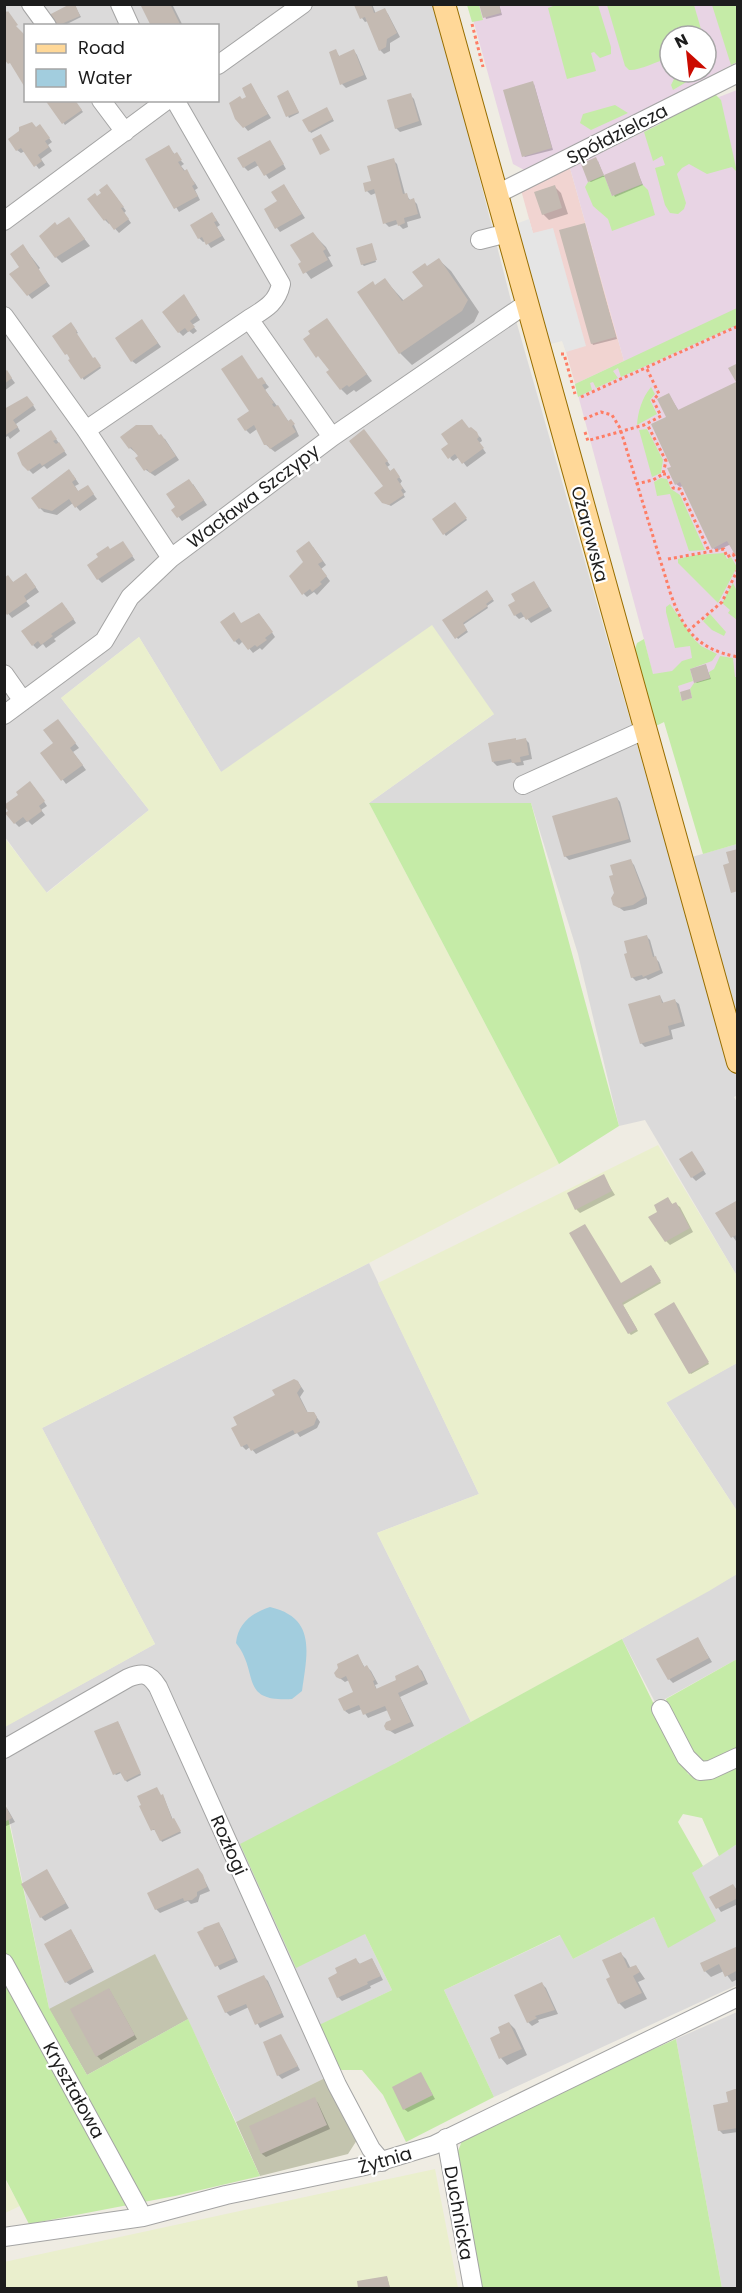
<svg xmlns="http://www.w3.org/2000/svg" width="742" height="2293" viewBox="0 0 742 2293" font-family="Poppins,sans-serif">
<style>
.residential{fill:#dbdada;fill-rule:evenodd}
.commercial{fill:#f1d4d1}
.industrial{fill:#e8d4e4;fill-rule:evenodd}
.construction{fill:#c3c4ae}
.farmland{fill:#eaefcd}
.grass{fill:#c5eba7}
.parking{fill:#e5e5e5}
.water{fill:#a2cdde}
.shadow{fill:#0003}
.building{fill:#c4bab2}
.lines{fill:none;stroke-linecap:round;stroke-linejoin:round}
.minor-casing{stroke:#a4a4a4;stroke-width:20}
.major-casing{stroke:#976d00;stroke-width:24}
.path{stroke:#fe7d65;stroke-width:3;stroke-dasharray:3 3;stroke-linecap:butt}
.minor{stroke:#fff;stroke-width:18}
.major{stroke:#ffd898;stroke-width:22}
.labels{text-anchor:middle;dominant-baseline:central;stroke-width:4.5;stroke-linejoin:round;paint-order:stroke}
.street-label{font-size:18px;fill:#1d1d1d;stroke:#fff}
</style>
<rect width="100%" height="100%" fill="#efece3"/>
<!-- residential -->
<path class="residential" d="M5,5H435L517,324L671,863L737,844L738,1002L736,1004L738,1095L734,1097L738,1104L737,1276L645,1120L619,1126L578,954L531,803H369L494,714L221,772L139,637L61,698L149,810L46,893L5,837ZM26,26H218V100H26Z
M369,1263L479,1494L377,1533L471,1722L394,1764L365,1934L392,1990L320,2025L325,2078L236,2122L188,2020L87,2075L49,2008L5,1799L4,1727L155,1644L42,1428Z
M737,1363V1511L666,1402Z
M737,1574V1659L656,1704L622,1639Z
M737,1844V1985L494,2097L444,1990L561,1935L573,1959L654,1917L668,1947L692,1873Z
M737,2012V2288H722L676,2039Z"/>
<!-- commercial -->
<path class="commercial" d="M570,168L624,361L575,384L521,190Z"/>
<!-- industrial -->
<path class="industrial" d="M469,5H737V62L528,172L513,164ZM670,36H706V72H670Z
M737,90V685L664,721L645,643L575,384L624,361L570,168L701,104Z"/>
<!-- construction -->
<path class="construction" d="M155,1954L188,2019L87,2075L49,2009Z
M325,2078L357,2140L348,2154L260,2176L236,2122Z"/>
<!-- farmland -->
<path class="farmland" d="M432,625L494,714L369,803L559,1164L369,1263L42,1428L155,1644L5,1727L4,837L47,893L149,810L61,698L139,637L221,772Z
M658,1145L737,1276V1363L666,1403L737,1511V1574L709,1591L471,1722L377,1533L479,1494L378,1283Z
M435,2169L458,2288H5L4,2262Z
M4,2178L20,2206L5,2213H4Z"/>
<!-- grass -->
<path class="grass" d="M467,5H479L483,20L472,22Z
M607,5H694L703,36H670V57C659,61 638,71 629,70L625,66Z
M712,5H737V62L731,65Z
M553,6L598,5L611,47V54L600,58L594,52L591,53L596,71L567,79L548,8Z
M693,72H703L673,90L671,85L674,79Z
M715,94L721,100L737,172L732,167L707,174L689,164L682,168L677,174L686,203L684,209L678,214L670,213L665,205L655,168L665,165L662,156L653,161L644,132L660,124L664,118Z
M615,105L628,113L591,130L580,123L583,114Z
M604,175L612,196L642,184L648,190L655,215L612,231L608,219L593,206L585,187L588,182Z
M737,308V325L621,377L618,368L613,371L618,378L596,388L593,382L590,383L592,390L578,397L575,384Z
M651,387L655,394L650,400L657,414L637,425C638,411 642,398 651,387Z
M647,429L663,460L661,473L652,477L639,430Z
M661,478L667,479L671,489L680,495L705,550L689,551L670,494L657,496L654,482Z
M724,553L727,559L731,557L737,567L718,603L678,563V559L695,555Z
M733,583L737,591V620L728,613L730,610L722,603Z
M670,604L694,639L701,646L717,654L712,661L690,669L693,681L678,686L682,701L692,698L690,689L694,683L710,678L709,672L714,669L720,656L733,658L735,677H738L737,844L703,854L664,722L654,727L633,655L637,643L644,639L653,674L672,671L682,661L692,658L690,646L675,648L666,612V607Z
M710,614L726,632L724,636L712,630L703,621Z
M369,803H531L619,1126L559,1164Z
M622,1639L688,1774L698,1778L737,1764V1844L719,1856L702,1818L683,1814L678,1822L703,1866L692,1873L716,1921L668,1948L654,1917L573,1959L560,1935L444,1990L494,2097L406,2142L383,2095L362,2070H339L319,2025L392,1990L365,1934L296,1968L240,1844L394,1764Z
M737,1659V1752L709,1763L700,1762L671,1719L666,1699Z
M4,1799L49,2008L87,2075L188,2019L260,2176L175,2196L29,2224L5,2178Z
M676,2039L722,2288H480L454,2161L462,2141L503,2117Z"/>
<!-- parking -->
<path class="parking" d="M529,219L533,233L553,228L586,346L566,352L562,341L547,345L513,225Z"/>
<!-- water -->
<path class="water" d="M270,1607C317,1618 307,1654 302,1691L292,1699C238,1702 260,1673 236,1643C238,1623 252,1613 270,1607Z"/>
<!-- shadow -->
<path class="shadow" d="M142,4H172L183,26H153Z
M359,4H372L376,14L384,10L388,14L400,37L390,43V51L384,54L380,50L368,21L365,22L362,18L356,6Z
M481,4H499L502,15L486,19Z
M75,6L81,17L63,26H58L51,15Z
M335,51L340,57L354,51L357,55L367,79L346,88L342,84Z
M534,84L553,150L525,157L524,156Z
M250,85L271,118L248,131L237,118L243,100L248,97Z
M289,93L299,113L289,118L279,96Z
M410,95L414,99L422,125L400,132L396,128Z
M47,100H74L83,112L65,125Z
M328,111L334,121L311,133L304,121Z
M36,129L43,130L52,142L48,145L52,151L41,159L45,165L39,169L25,151L21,153L17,150Z
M273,146L286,169L269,179L259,165L248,171L244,167Z
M168,147L184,164L181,166L195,183L198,188L195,190L200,200L179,212L147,159Z
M393,160L397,164L405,194L411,201L413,200L417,204L421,218L407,222L408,227L403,229L398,224L389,227L385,223L376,193L371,195L367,191Z
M598,161L604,177L634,164L643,185L615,197L605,176L591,182L589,181Z
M284,186L305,218L280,232L277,228L279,202Z
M555,187L561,193L568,214L549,220L543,214Z
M111,190L126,211L124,213L131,223L119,233L110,223L109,224L105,220L89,199L98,197Z
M212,213L220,225L217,227L225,240L211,248L206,241L203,242L199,238Z
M69,219L90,246L62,263L56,257L57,227Z
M584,225L617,339L593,345L592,343Z
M313,234L326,247L331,256L328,257L333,266L311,279L300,264L303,263Z
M371,245L376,262L364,266L362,264Z
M23,246L40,268L38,270L50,286L32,299L11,275L21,268Z
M439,260L451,271L479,312L474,322L412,365L400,353L376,286L385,280L404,301L425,287L427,268Z
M187,300L200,320L192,325L197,331L193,334L189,331L183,336L179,332Z
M327,320L372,381L356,392L354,390L347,395L341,389L331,370L305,340Z
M145,325L161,347L136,364L132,361Z
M73,326L78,333L76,334L93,360H96L101,368L84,380L70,360L69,354H66Z
M7,372L15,383L4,391V374Z
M262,379L269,387L265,390L289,422L291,421L294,425L299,436L275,452L265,444L257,429L250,434L246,430L259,381Z
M669,395L679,411L731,544L717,551L713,548L683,486L680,487L676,484L668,417Z
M31,402L36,410L16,424L20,431L10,439L8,436L4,438V412Z
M471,429L481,438L482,441L479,443L486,453L467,467L459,457L453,461L450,458Z
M54,436L67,455L47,469L44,466L33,474L23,464Z
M123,437H160L165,439L179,460L155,476L146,470L140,456L130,448Z
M351,441L385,458L390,465L387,467L391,472L397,474L402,481L400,484L406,492L403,494L405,497L391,506L383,502L388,492Z
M73,475L79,484L75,486L79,493L91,491L97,499L80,511L73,503L57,515L44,512L40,508Z
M193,484L207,505L182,521L173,510Z
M455,504L467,520L446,536L434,520Z
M126,547L135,560L102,583L98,579L111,551Z
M313,547L326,565L321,569L330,581L317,595L314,592L307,597L304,594L305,562Z
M8,577L14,583L30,579L39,592L26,601L30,606L12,618L5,610Z
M534,583L552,611L531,623L525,616L519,619L515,615L517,602Z
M488,593L494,601L487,606L488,608L463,625L468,632L458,639L444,620Z
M66,608L76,623L54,639L56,641L46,648L43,644L37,649L33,645Z
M263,619L275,637L262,650L260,648L253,653L243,641L239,645L235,641L242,625Z
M706,666L711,679L697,683L695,682Z
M61,725L79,748L73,752L86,770L66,784L43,753L55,744Z
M515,739L517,741L525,739L529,743L532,759L523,761L524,765L517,766L513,762L497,766L493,762Z
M34,787L47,806L41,810L45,815L32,825L28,821L19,827L15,823Z
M617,798L620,802L631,842L569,860L565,856Z
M630,861L634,865L647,898V904L635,909L624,911L614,904Z
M646,936L650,940L655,958L659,962L663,973L648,980L646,978L636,981L632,977Z
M660,996L664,1004L675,1001L679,1004L685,1026L671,1030L673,1039L645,1047L641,1043Z
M695,1157L706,1174L696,1181L692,1177Z
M603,1176L615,1195L580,1213L576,1209Z
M668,1199L673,1205L676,1204L680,1207L693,1232L670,1245L666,1241L659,1213Z
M736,1202L738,1204L736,1241L717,1214Z
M571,1234L621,1285L653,1268L661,1283L623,1305L638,1331L631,1335L629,1333Z
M675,1305L709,1364L691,1374L690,1373Z
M298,1382L304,1391L300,1397L308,1413H314L320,1422L317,1428L300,1437L297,1433L256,1454L250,1447L246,1450L242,1446Z
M698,1639L712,1662L673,1683L669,1679Z
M358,1656L365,1668L367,1667L371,1671L378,1684L375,1685L377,1690L398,1680L418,1667L422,1671L428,1684L400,1697L414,1726L395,1734L387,1729L393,1720L388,1710L368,1718L362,1709L349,1714L345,1711L355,1693L349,1680L345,1682L337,1676Z
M119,1724L141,1775L127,1782L121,1773L116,1775L115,1774Z
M162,1797L164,1798L173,1820L175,1821L181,1833L162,1842L156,1830H152Z
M4,1803L15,1822L4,1827Z
M47,1871L69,1908L45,1921L41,1917Z
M201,1873L210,1891L200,1895L198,1902L191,1904L188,1901L160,1913L156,1909Z
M733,1886L738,1891V1904L721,1912L711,1897Z
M218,1924L222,1928L238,1962L220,1970L199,1933Z
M74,1935L94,1972L70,1985L66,1982Z
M738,1947V1979L732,1982L724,1971L711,1977L705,1971Z
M620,1953L626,1959L631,1969L636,1966L645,1979L638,1982L647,1999L625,2009L619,2003L612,1978Z
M372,1959L383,1980L370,1986L371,1988L342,2001L338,1997L356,1960L361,1965Z
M264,1977L268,1981L284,2017L260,2028L249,2007L230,2016L226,2012Z
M542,1984L546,1988L558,2014L538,2020L539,2022L532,2026L528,2022Z
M109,1989L137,2039L101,2060L97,2056Z
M509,2023L515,2029L527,2055L507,2065L501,2058L492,2039L502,2034Z
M281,2036L300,2070L282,2079L278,2075Z
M421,2074L435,2099L408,2112L404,2109Z
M738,2091V2132L723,2134L719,2130Z
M314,2099L318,2103L330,2129L266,2157L262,2154L251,2127Z
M387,2277L390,2288H360L359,2283Z"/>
<!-- building -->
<path class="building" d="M70,4H75L80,16L57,26L49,15Z
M140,4H170L181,26H151Z
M371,4L374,13L385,8L397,33L387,39L386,47L379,51L365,17L360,19L354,5Z
M479,4H499L501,13L483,18Z
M4,9L7,12L8,11L18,25L16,26L26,36V85L24,86L10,63L8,64L4,59Z
M336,49L339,56L354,49L364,75L340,85L329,52Z
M533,81L552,148L522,157L503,90Z
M251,83L268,114L243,128L235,119L229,103L240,96L242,99L246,97L242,88Z
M288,90L299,112L286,117L277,96Z
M411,93L419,121L395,129L387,100Z
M45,100H75L82,110L62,124Z
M327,107L333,119L309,132L302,120Z
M32,122L36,127L40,124L50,138L45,141L49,147L38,155L42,161L34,167L21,148L16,151L8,139L19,131V127Z
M321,134L330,150L320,155L312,139Z
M270,140L284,164L264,176L255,161L243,168L237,158Z
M169,145L174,154L177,152L182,160L178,162L184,171L187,169L191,177L195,184L192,186L198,196L174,209L145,159Z
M596,157L604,175L588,182L581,164Z
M394,158L403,194L407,193L409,200L414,198L418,214L404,218L405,223L398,226L396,220L383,224L374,189L365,192L363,183L371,181L367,166Z
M635,162L642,184L612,196L604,175Z
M107,184L124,207L121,208L129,219L114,230L106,219L104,221L87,199L95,193L97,196L101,193L99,190Z
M284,184L302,214L275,229L264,209L277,201L271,192Z
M555,185L562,208L542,215L534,192Z
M212,212L217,221L214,222L222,236L206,245L202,237L198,239L190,225Z
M69,217L85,239L55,258L39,236L55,222L57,225Z
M585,223L616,337L591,344L559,230Z
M313,232L326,249L323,251L328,260L303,274L298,264L301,262L290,245Z
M372,243L377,260L361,265L356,248Z
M23,244L47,282L27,296L9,274L19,267L10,254Z
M439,258L468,300L462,311L399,354L357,292L373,281L375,285L385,278L402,301L423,286L412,272L425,263L427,266Z
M184,294L197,315L190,321L195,327L188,332L185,328L178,333L162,312Z
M327,318L367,374L349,387L347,385L340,390L326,372L329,370L318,356L316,358L303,339L310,334L308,331Z
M142,319L158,343L131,362L115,338Z
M71,322L77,331L76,332L93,358L95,357L101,366L81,379L68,360L70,359L67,354L65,355L52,336Z
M242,355L258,379L262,377L266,383L262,385L274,403L272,404L274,407L278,405L288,421L291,419L295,424L292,426L296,432L270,449L267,445H264L254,425L245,431L237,419L249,411L221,369Z
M738,363V560L727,541L712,549L680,482L675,485L667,468L671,467L651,424L666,417L657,399L669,393L678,410L736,382L728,368Z
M7,370L12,378L4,384V372Z
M27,396L34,405L13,420L18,427L4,436V409Z
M462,419L469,428L471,427L477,432L479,437L477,439L484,448L462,464L455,454L448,459L441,449L448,444L441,434Z
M136,425H152L159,435L161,434L176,456L150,473L147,469L144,471L135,458L138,456L131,447L129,449L120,437Z
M364,429L388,461L385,463L390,471L394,468L400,477L397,479L403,488L401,490L404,495L389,505L382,503L374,493L383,486L349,441Z
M51,430L57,439L53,441L56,444L59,442L65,451L42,466L40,463L28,471L22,465L17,453Z
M69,469L76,479L72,482L78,491L88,485L94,494L75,508L69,499L52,511L41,508L39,509L31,498Z
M189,479L204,500L177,518L171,510L175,507L166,494Z
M455,502L467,518L443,535L432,519Z
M123,541L133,556L97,580L87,565L98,557L96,554L108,546L110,549Z
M309,541L323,561L318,564L327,576L320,582L322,584L312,592L310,589L302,595L289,576L303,562L296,551Z
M26,573L36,587L24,596L27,601L7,615L4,611V578L8,575L13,582Z
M534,581L549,607L526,620L521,612L514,616L508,605L515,601L511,594Z
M487,590L493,599L486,604L488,606L463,623L467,630L455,639L442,620Z
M62,602L74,619L51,634L53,636L41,645L38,641L32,646L21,631Z
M234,612L241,623L259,613L273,632L265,638L267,640L257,647L255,645L248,650L239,638L234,642L220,622Z
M706,664L710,678L694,683L690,669Z
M690,689L692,698L682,701L680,692Z
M58,719L76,743L70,748L83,765L61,781L40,753L53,743L43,730Z
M516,738V740L526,738L529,755L520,757L521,762L512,763L511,759L492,762L488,743Z
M30,781L45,801L39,806L42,811L27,822L23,817L14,824L5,813L8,811L4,805L18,795L16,792Z
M617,797L629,839L564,857L552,816Z
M738,849V891L731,893L723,865L729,863L726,852Z
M631,859L645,897L633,905L619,908L613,905L611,898L614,893L609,876L613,875L610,865Z
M647,935L653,957L656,956L660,970L643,977L642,975L631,978L624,954L627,953L624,941Z
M660,995L662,1003L675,999L682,1022L668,1026L670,1035L640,1044L628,1004Z
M692,1151L704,1170L691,1178L679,1159Z
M604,1174L612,1191L575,1210L567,1193Z
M668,1197L672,1204L676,1202L690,1228L665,1242L648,1217L657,1212L654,1205Z
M736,1201L738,1234L731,1238L715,1213Z
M585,1224L621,1283L651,1265L661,1281L622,1303L637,1329L628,1334L569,1233Z
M674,1302L709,1362L689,1374L654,1314Z
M294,1379L298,1381L301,1387L297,1393L307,1412H314L317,1417L314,1425L295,1434L293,1430L251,1451L247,1444L241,1447L231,1428L237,1425L233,1417L275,1395L272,1390Z
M698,1637L709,1658L668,1680L656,1659Z
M358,1654L364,1667L367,1665L375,1680L373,1681L376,1689L396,1680L395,1676L418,1665L425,1680L398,1693L411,1722L391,1731L386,1730L384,1726L386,1722L391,1720L385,1706L363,1715L359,1705L344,1711L338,1699L353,1692L346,1676L340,1679L336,1677L334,1673L338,1668L337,1664Z
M118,1721L141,1773L125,1781L120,1772L113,1775L94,1731Z
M157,1787L161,1795L163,1794L172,1819L174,1818L181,1831L160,1841L154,1829L151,1831L139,1806L141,1805L137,1796Z
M4,1804L12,1818L4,1822Z
M198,1868L203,1875L207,1887L197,1892V1896L192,1900L184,1901L183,1898L155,1910L147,1893Z
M47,1869L66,1903L40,1918L21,1884Z
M733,1884L738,1892V1898L716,1909L709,1897Z
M219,1922L235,1958L215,1967L197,1932L204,1929L203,1928Z
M71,1929L92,1968L65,1983L44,1944Z
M738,1946V1970L725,1977L719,1964L704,1972L700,1963Z
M621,1952L628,1968L636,1965L640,1972L633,1976L642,1993L618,2004L606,1979L610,1977L602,1960Z
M356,1958L359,1964L372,1958L381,1976L367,1982L368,1984L337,1998L328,1978L337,1973L335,1968Z
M264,1975L282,2013L255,2025L246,2004L225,2013L217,1996Z
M542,1982L555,2010L535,2016L537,2018L527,2023L514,1995Z
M109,1988L135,2035L96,2057L70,2009Z
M509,2022L522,2049L499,2059L490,2038L500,2033L498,2027Z
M281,2034L298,2066L277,2076L263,2042Z
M421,2072L433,2095L403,2110L392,2087Z
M735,2089H738V2128L718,2131L713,2105L728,2102L726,2092Z
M315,2097L327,2125L261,2154L249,2126Z
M387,2276L390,2288H358L357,2281Z"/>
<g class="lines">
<!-- minor casing -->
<g class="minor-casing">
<path id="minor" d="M31,4L47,26
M120,4L130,26
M218,65L303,4
M101,100L125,132
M175,100L281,284C277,303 265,309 249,319L332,437
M497,194L738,73
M4,221L167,100
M480,240L508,233
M4,316L86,430L171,558
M86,430L249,319
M4,674L23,701
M4,715L104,641L130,597L171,558L332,437L526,304
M523,785L644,730
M661,1709L686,1757L700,1771L710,1770L738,1757
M4,1749L128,1678C143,1672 149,1673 158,1687L337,2085L371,2149L382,2162
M4,1963L143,2217
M446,2138L473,2288
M4,2237L143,2217L226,2195L365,2166L434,2145L738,1997"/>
</g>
<!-- major casing -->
<g class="major-casing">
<path id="major" d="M444,4L738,1062"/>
</g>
<!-- path -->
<path class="path" d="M472,24L483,67
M561,354H564L575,394
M581,397L738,326
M584,419L601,412L612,415L620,428L670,592C683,630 697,649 738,657
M585,432L588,441L590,440L644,425L661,416L653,400L659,394L646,367
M663,474H667L673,488L680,489L709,551
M636,484L653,480L663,474L666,461L647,424
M668,559L724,549L727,557L733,554L738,563
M688,631L722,602L738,569"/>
<!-- minor -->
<use href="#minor" class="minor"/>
<!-- major -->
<use href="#major" class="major"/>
</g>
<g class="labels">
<!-- street labels -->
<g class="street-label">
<text transform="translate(617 134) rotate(-27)">Spółdzielcza</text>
<text transform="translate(253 496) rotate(-37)">Wacława Szczypy</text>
<text transform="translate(590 534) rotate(75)">Ożarowska</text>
<text transform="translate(229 1845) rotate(66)">Rozłogi</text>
<text transform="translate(74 2090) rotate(61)">Kryształowa</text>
<text transform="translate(385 2160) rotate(-16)">Żytnia</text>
<text transform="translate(459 2213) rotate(80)">Duchnicka</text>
</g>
</g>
<!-- border -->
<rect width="742" height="2293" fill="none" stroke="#1d1d1d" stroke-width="12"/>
<!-- legend -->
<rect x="24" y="24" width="195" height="78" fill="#ffffff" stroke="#a5a5a5" stroke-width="1.5"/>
<rect x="36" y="44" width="30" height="9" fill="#ffd898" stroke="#a5a5a5" stroke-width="1.5"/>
<text x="78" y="54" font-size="18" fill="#1d1d1d">Road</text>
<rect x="36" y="69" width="30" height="18" fill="#a2cdde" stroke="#a5a5a5" stroke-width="1.5"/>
<text x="78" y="84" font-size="18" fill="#1d1d1d">Water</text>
<!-- north arrow -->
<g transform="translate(688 54) rotate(333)"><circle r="28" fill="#ffffff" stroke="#a5a5a5" stroke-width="1.5"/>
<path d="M0-4.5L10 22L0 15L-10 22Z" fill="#cb0b00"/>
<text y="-9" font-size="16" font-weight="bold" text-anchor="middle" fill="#1d1d1d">N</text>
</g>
</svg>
